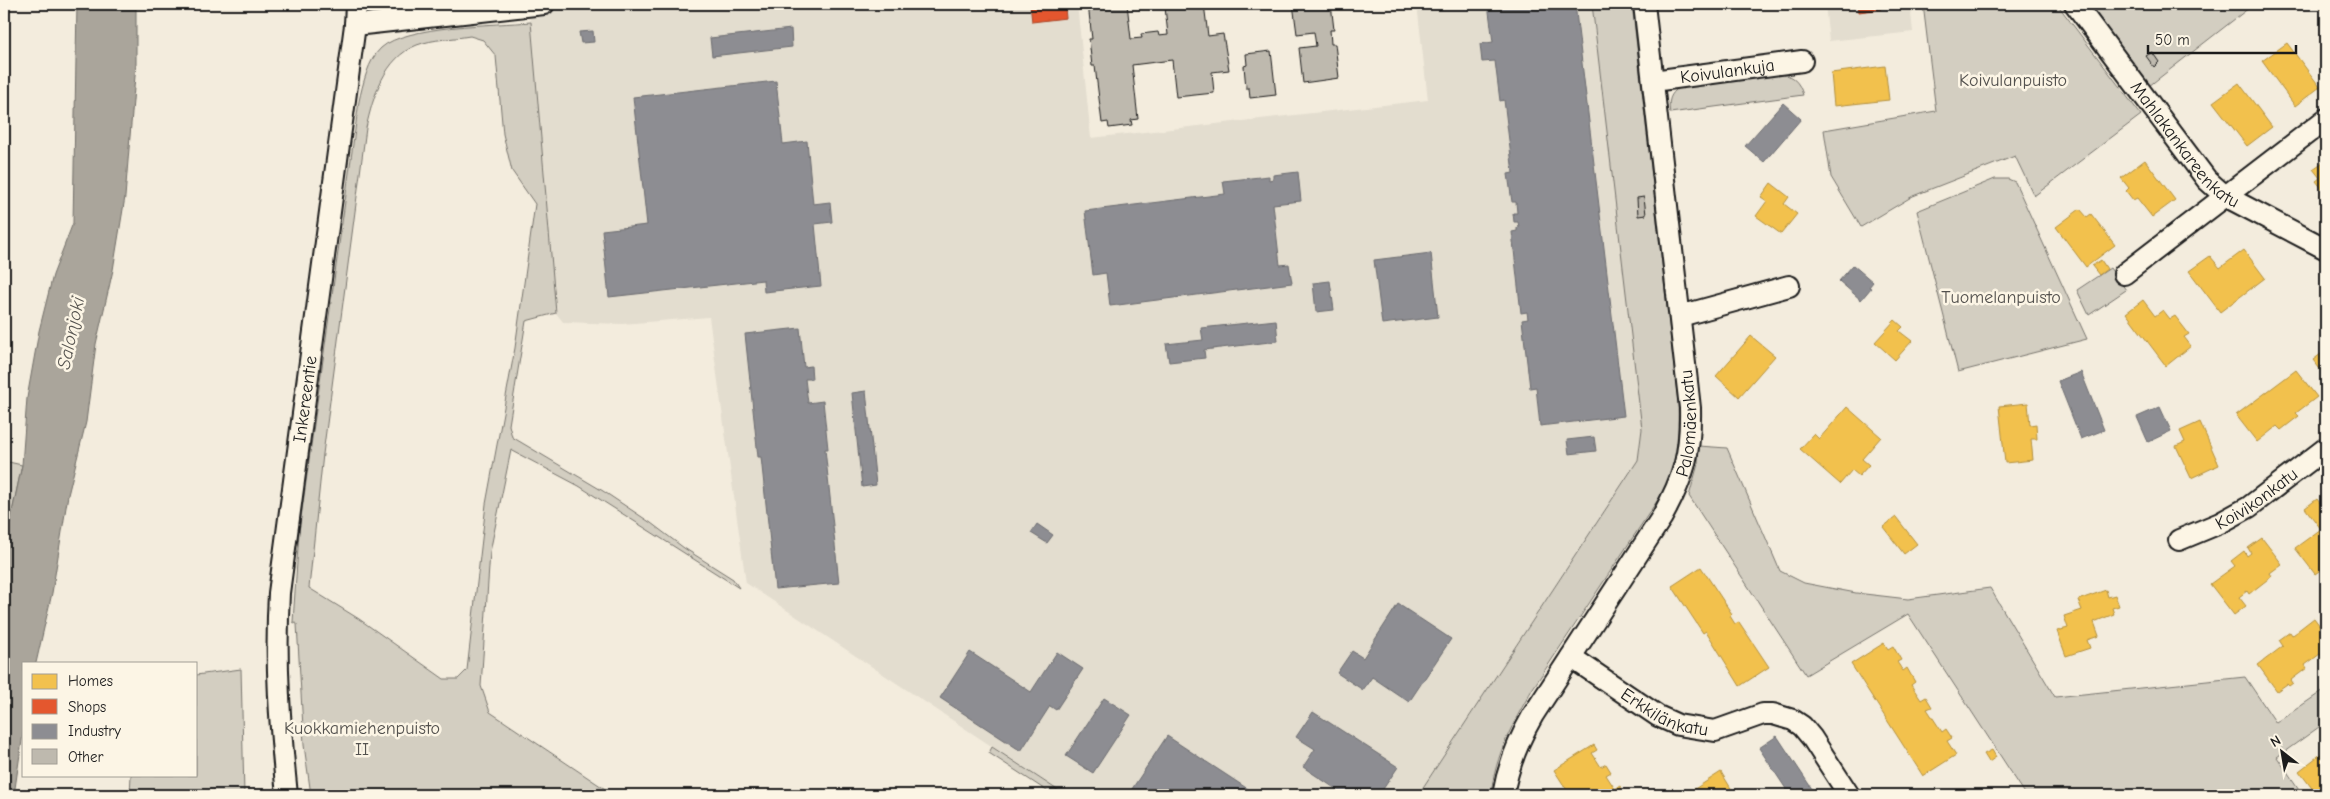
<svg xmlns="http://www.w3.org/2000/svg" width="2330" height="799" viewBox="0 0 2330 799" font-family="'Comic Neue',sans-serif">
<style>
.built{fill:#e3ddcf}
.green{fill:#d3cec1;stroke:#78756e;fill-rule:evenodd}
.water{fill:#aaa59b;stroke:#716e68}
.homes{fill:#f2c14e;stroke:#b2903f}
.shops{fill:#e4572e;stroke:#a84529}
.industry{fill:#8d8d92;stroke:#6b6b6f}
.building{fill:#beb9ae;stroke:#1c1c1c}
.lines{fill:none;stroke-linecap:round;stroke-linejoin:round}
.minor-casing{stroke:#1c1c1c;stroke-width:24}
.minor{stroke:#fcf5e5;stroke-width:20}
.labels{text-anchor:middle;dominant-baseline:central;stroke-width:5;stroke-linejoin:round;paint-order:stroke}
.street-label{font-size:18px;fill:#1c1c1c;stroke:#fcf5e5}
.park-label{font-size:18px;fill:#53514e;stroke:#fcf5e5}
.water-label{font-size:19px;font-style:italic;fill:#55534f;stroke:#fcf5e5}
</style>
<rect width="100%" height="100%" fill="#f3ecdd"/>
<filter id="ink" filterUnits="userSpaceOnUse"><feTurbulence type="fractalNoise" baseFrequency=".02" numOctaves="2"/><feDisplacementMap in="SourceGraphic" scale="10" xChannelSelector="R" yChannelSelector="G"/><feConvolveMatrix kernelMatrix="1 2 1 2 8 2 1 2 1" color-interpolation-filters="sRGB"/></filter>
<g filter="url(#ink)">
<!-- built -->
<path class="built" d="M529,4H1077L1091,138L1428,100L1417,4H1608L1642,429L1638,460L1418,795H1065L746,583L709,317L622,324L563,322L556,313Z
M1825,4H1910L1913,32L1829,41Z"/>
<!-- green -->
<path class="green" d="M1592,4H1632L1678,402C1679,433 1677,464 1663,492L1533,688C1513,723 1495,755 1491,795H1418L1638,460L1642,429Z
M1923,4H2057L2141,115L2034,196L2015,156L1913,196L1861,227L1831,177L1824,130L1936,111Z
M2087,4H2254L2149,86Z
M531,22L556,313L526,321L509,425L512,437L603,491L651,523L684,548L733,579L739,588L579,486L511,450L490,552L481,686L490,712L614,795H311L304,745L297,624L293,622L299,532L359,101C363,84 368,60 381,48C406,25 496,25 531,22ZM470,36L483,40L496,56L503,134L512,171L535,204L515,348L486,504L467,670L458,679H444L359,619L309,588L323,454L366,128C373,97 384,58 417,45C433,39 453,39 470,36Z
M1780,72C1793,77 1799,81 1803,95L1670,113C1667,96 1673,90 1688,83Z
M1995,179H2008L2015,182L2087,339L1958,372L1917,211Z
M2110,268L2126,290L2089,315L2077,290Z
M1699,446L1727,448L1780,571L1804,583L1856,593L1908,599L1990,588L2055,697L2245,677L2276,723L2324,690L2326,692V722L2277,757L2303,795H2026L1908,614L1806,675L1689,496L1698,464Z
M4,461L22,465L4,550Z
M241,669L244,795H130L131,775H196V675Z
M992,747L1065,795H1053L989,753Z"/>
<!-- water -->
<path class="water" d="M77,4H136V64L125,197L113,270L96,344L86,422L68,495L52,593L36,663H24V727L14,795H4V550L22,465L27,398L39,331L53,275L73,223Z"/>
<!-- homes -->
<path class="homes" d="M2318,4H2326V8L2323,10Z
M2287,43L2320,87L2295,106L2262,61Z
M1885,66L1889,100L1834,106L1831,73Z
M2239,83L2272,127L2247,146L2213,102Z
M2145,160L2175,200L2152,217L2137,198L2133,200L2126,191L2129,188L2121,178Z
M2326,160V194L2316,181L2320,178L2313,169Z
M1771,183L1789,197L1784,204L1797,214L1781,234L1756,216L1767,201L1761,197Z
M2080,209L2087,217L2091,214L2115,245L2086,267L2056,227Z
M2244,250L2265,278L2220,312L2189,271L2210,256L2220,268Z
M2101,260L2107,269L2099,275L2092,266Z
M2143,300L2155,316L2163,310L2170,319L2175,316L2189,334L2184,337L2191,346L2166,366L2126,313Z
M1895,320L1903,327L1899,331L1912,341L1895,360L1875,342Z
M1751,336L1775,356L1739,397L1716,376Z
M2326,350V377L2313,360Z
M2296,370L2317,397L2296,413L2299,416L2281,430L2277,426L2257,442L2236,415Z
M2028,403L2030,425L2036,424L2037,439H2031L2033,460L2005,463L1999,406Z
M1847,407L1881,437L1862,459L1869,465L1859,476L1852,470L1840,484L1800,449L1814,434L1819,439Z
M2200,422L2219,465L2191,478L2176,446L2185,442L2180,431Z
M2317,499L2326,511V566L2315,574L2295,548L2321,529L2305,508Z
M1896,517L1917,544L1904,554L1883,527Z
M2262,538L2282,564L2270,573L2272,576L2249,594L2247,591L2239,597L2246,606L2234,615L2210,584L2235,566L2231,561L2244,551L2247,556L2251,553L2248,548Z
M1701,567L1732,614L1730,616L1735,624L1739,622L1769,667L1740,686L1706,631L1703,633L1672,586Z
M2106,590L2108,597L2115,595L2119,606L2112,608L2114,614L2094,622L2099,636L2087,640L2090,648L2066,656L2057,631L2068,628L2064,616L2082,610L2078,600Z
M2314,618L2326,634V649L2324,651L2326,653L2322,657L2320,654L2305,665L2307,668L2291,680L2293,683L2289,686L2287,684L2277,691L2258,665L2283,646L2279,640L2290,632L2292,635Z
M1884,643L1888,649L1893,646L1901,660L1897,662L1903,671L1907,668L1915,682L1911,685L1921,700L1926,697L1932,707L1927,709L1942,732L1946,729L1952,738L1947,741L1956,755L1923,776L1851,664Z
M1594,745L1597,750L1592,753L1601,767L1606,764L1611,772L1606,775L1615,789L1620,786L1623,791L1619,795H1570L1554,770Z
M1992,750L1996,757L1989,762L1984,754Z
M2326,750V795H2317L2299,771Z
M1721,772L1735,795H1693L1690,792Z"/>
<!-- shops -->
<path class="shops" d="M1030,4H1062V9L1065,8L1066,18L1032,22Z
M1858,4H1881V9L1859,12Z"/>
<!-- industry -->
<path class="industry" d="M1488,4H1575L1624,416L1540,426L1536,387L1530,388L1522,320L1528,319L1527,312L1521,313L1512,232L1517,231V228L1519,227L1518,222H1514L1513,213H1517L1516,202H1512L1508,174L1513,173L1504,100L1500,101L1495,61L1482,62L1480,44L1493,42Z
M791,29L792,47L712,56L710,38Z
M593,31L594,42L581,43L579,32Z
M776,81L783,144L807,141L813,204L830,202L832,222L815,224L821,286L764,292L763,280L609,297L602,230L647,225L633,97Z
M1783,103L1801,119L1764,162L1745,146Z
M1298,172L1301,201L1273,204L1280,265L1289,264L1292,283L1110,306L1106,273L1093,275L1085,211L1225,194L1223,181L1269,176V180L1273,179V175Z
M1431,253L1438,317L1382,324L1374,260Z
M1853,265L1873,282L1869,287L1871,288L1861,300L1839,281Z
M1330,281L1334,310L1316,312L1313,283Z
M1276,320L1278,341L1204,350L1205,358L1169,362L1166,344L1203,340L1201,328Z
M800,328L804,367L811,366L812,379H805L808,403L823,401L828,449H825L839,583L775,589L761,457H758L745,334Z
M2081,372L2104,430L2081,439L2058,381Z
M866,391L876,485L862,487L852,393Z
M2160,407L2171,431L2148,442L2137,417Z
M1594,437L1596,451L1569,454L1567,440Z
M1037,524L1053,535L1047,543L1031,533Z
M1398,604L1451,639L1409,702L1372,677L1363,690L1337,673L1352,651L1363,658Z
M970,652L1031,692L1057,652L1083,669L1056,710L1050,706L1021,751L940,698Z
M1104,698L1131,715L1093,773L1066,756Z
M1313,712L1398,767L1379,795H1345L1303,767L1315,749L1296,737Z
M1167,736L1257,795H1128Z
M1777,736L1816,795H1790L1759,748Z"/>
<!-- building -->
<path class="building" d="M1088,4H1127L1131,39L1142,38L1141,34L1158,32L1159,36L1168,35L1165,7L1204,4L1208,36L1223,34L1229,70L1212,72L1214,93L1176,97L1172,60L1132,65L1138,119L1131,120L1132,125L1109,128L1108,122L1102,123L1095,66H1092L1089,39H1092Z
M1293,4H1331L1334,30H1330L1331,44H1335L1339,78L1303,83L1299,48L1316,46L1314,32L1297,34Z
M1271,51L1276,95L1250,98L1249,88H1246L1244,66L1247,65L1246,54Z
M2152,52L2159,62L2154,67L2146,56Z
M1644,197L1646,215L1638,216L1637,198Z
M1477,790L1483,794L1482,795H1474Z"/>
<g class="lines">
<!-- minor casing -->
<g class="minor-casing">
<g id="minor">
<path id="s1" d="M2075,4L2207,180L2225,196L2326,249"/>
<path d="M355,25L544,4"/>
<path id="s2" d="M1653,81L1802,61"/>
<path d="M2124,274L2326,119"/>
<path d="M1680,316L1789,286"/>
<path id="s3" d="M2179,540L2220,523L2249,507L2326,448"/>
<path id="s4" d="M1571,657L1658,716L1678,725L1715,731L1763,714H1773L1793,720L1802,726L1812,738L1849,795"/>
<path id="s5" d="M287,795C280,727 275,662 279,593L355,25L356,4"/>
<path id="s6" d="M1503,795C1508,766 1518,741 1533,715L1662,517C1684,477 1691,454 1690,408L1644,4"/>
</g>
</g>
<!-- minor -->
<use href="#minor" class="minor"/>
</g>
</g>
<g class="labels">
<!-- street labels -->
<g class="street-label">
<text stroke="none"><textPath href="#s2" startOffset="75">Koivulankuja</textPath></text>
<text stroke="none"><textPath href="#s1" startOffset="179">Mahlakankareenkatu</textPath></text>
<text stroke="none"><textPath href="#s5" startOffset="398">Inkereentie</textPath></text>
<text stroke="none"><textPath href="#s6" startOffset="421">Palomäenkatu</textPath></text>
<text stroke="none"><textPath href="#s3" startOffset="88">Koivikonkatu</textPath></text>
<text stroke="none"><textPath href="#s4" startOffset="110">Erkkilänkatu</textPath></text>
</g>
<!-- park labels -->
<g class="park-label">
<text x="2013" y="80">Koivulanpuisto</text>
<text x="2001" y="297">Tuomelanpuisto</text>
<text x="362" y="728">Kuokkamiehenpuisto<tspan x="362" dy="21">II</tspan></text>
</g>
<!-- water labels -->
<g class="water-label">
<text transform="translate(71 333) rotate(-78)">Salonjoki</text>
</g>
</g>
<!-- margin -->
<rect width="2330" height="799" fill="none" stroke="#fcf5e5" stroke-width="20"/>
<rect x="10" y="10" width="2310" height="779" fill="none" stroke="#1c1c1c" stroke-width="2" filter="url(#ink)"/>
<!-- legend -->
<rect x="22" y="662" width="175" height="115" fill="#fcf5e5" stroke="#a29e95"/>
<rect x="32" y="674" width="25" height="15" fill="#f2c14e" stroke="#a29e95"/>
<text x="68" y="686" font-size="15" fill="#1c1c1c">Homes</text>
<rect x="32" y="699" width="25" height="15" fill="#e4572e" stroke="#a29e95"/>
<text x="68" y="712" font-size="15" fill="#1c1c1c">Shops</text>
<rect x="32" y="724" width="25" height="15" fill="#8d8d92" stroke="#a29e95"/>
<text x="68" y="736" font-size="15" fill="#1c1c1c">Industry</text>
<rect x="32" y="749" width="25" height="15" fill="#beb9ae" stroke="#a29e95"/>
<text x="68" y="762" font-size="15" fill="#1c1c1c">Other</text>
<!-- north arrow -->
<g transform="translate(2282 752) rotate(329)" stroke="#fcf5e5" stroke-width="4" paint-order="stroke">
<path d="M0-4L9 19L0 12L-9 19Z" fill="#1c1c1c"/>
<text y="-8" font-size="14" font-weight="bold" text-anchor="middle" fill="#1c1c1c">N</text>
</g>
<!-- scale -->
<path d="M2148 45v8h148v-8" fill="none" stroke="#1c1c1c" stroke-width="2.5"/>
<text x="2155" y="45" font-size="15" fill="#1c1c1c" stroke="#fcf5e5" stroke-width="4" paint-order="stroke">50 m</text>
</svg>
